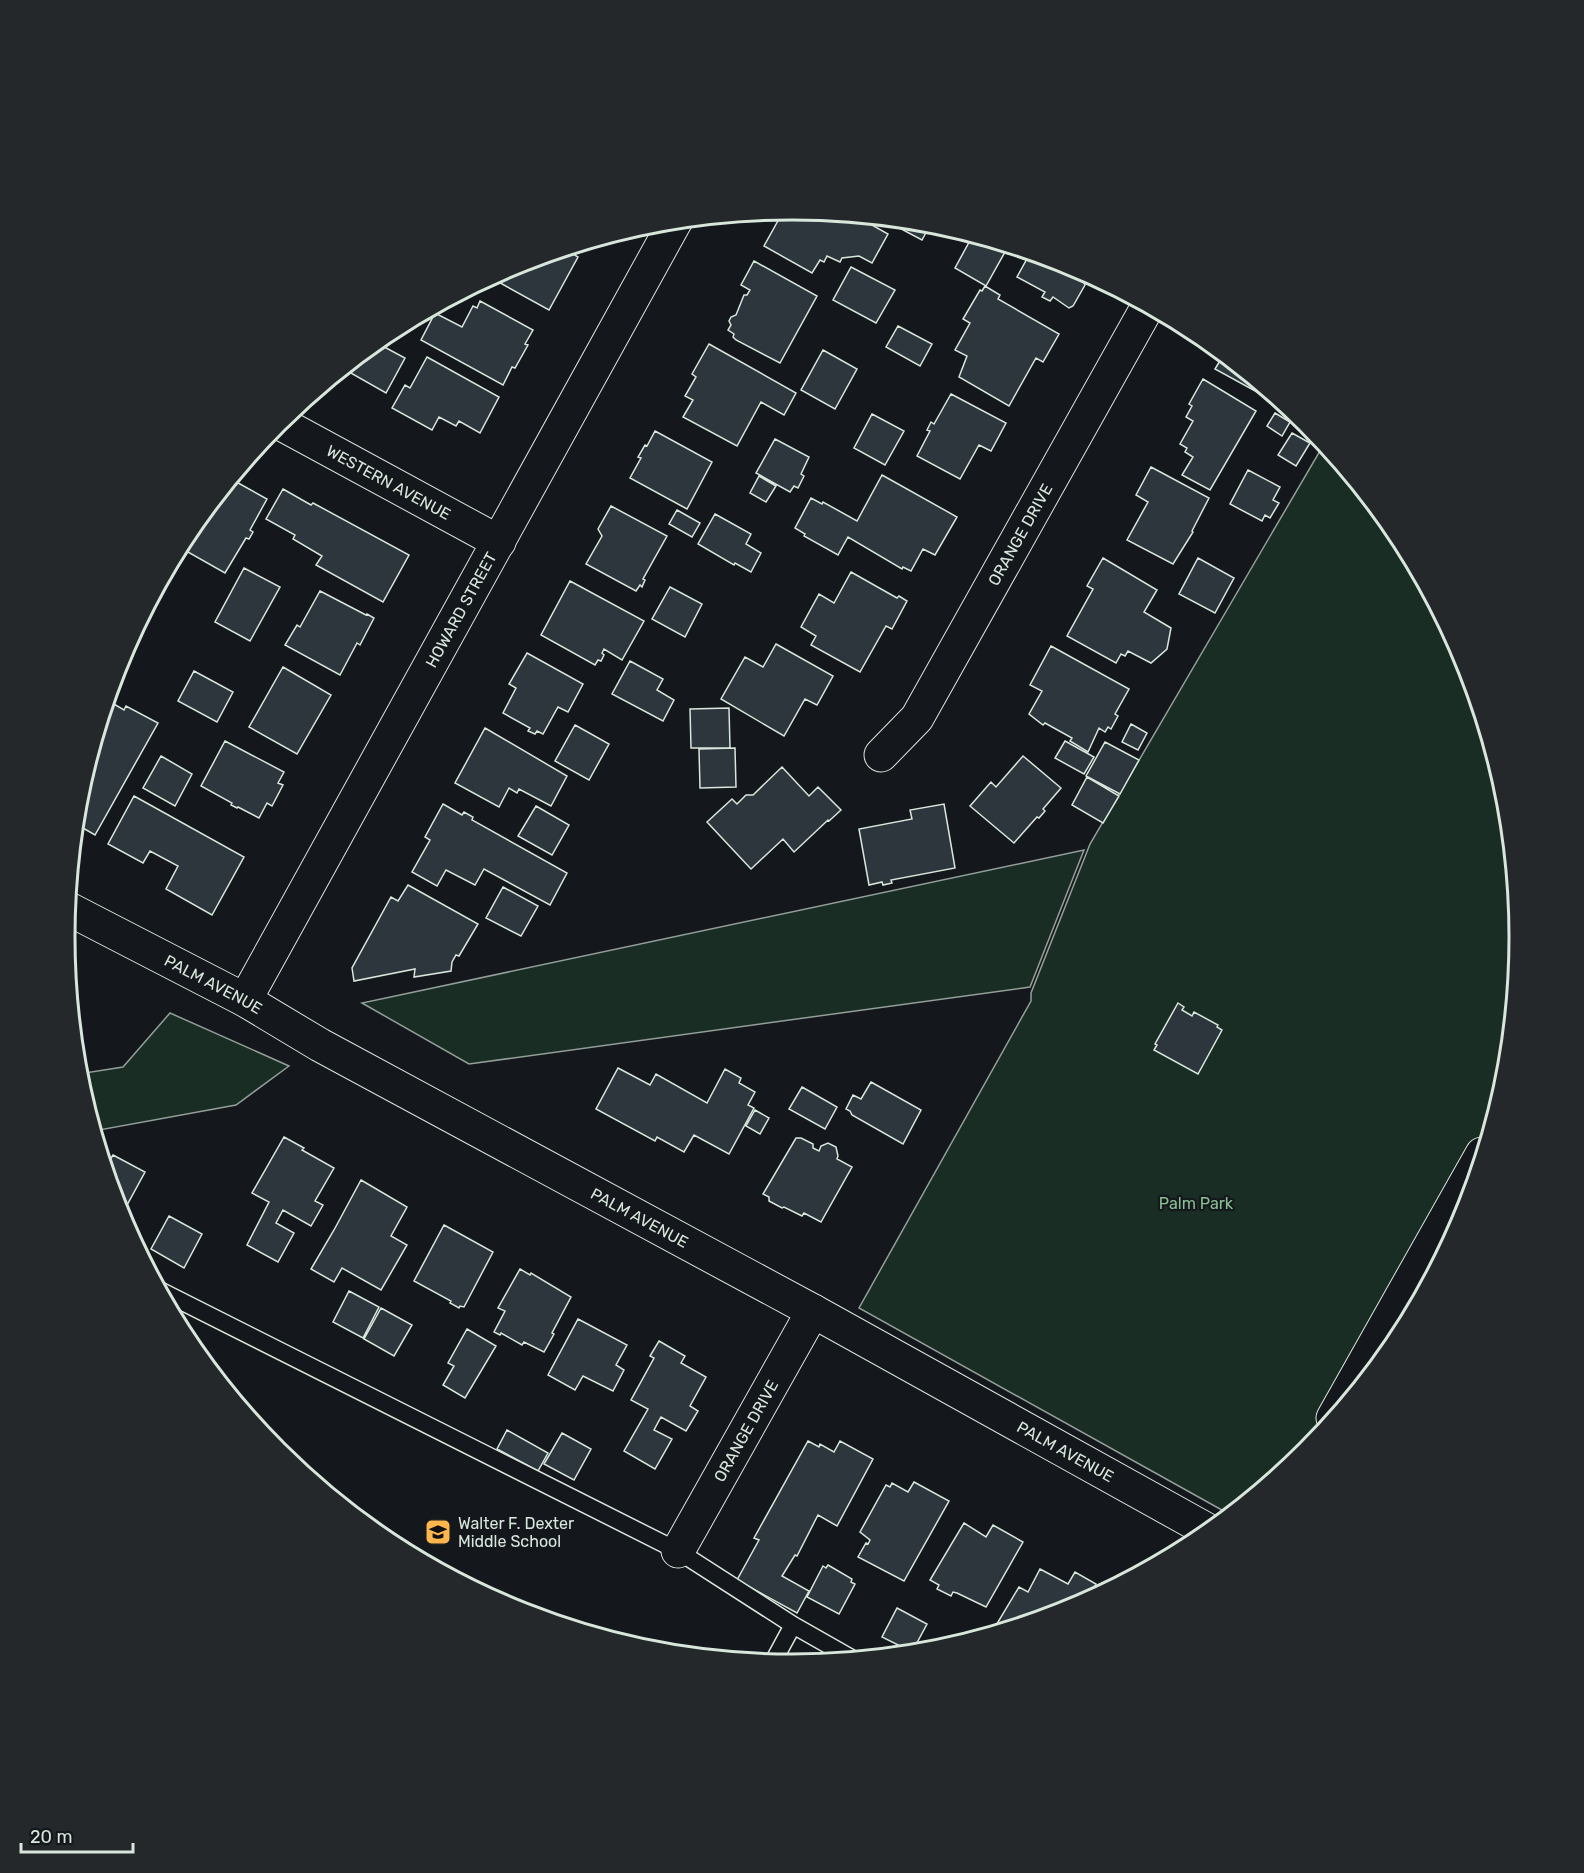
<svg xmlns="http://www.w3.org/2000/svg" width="1584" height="1873" viewBox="0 0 1584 1873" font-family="Rubik,sans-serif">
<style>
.green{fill:#1a2d24;stroke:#939e99;stroke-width:1.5}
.building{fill:#2c363c;stroke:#d8e6dc;stroke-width:1.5}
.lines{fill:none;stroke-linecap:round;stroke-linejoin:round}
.service-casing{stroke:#d8e6dc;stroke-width:19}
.minor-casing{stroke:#d8e6dc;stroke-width:35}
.service{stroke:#14181c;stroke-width:16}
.minor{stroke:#14181c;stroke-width:33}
.labels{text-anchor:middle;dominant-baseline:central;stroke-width:4.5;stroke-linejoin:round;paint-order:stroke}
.street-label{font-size:16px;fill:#d8e6dc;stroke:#14181c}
.park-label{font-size:16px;fill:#8ac095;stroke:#14181c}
.poi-label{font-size:16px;fill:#d8e6dc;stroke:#14181c;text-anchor:start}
.rim{fill:none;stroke:#d8e6dc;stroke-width:3}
</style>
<rect width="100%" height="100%" fill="#14181c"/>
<!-- green -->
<path class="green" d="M1324,444L1397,533L1464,658L1506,795L1519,937L1505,1079L1464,1215L1397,1341L1306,1451L1229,1514L859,1308L1031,1001V993L1090,844Z
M1084,850L1030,987L469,1064L362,1003Z
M170,1013L289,1066L236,1105L94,1131L78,1074L123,1067Z"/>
<!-- building -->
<path class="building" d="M792,209L860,216L864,218L863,220L888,234L872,263L859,256L842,258L840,262L827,256L824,262L820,260L812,273L764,246L784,210Z
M890,219L931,223L922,240L888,222Z
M973,235L1005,252L986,286L955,268Z
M1016,248L1071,265L1086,273L1082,279L1085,285L1073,306L1069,308L1053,297L1050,301L1042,297L1045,292L1017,277L1029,255Z
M565,249L578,257L549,310L493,279L496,274L514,264Z
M754,261L817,296L780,363L736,340L733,337L734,334L728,330L731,325L729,321L731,317L736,315L744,295H747L750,290L741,285Z
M851,267L895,290L876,323L833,300Z
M985,286L1000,295L998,299L1059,334L1043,362L1036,358L1009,406L959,377L967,356L955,350L970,323L963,319L980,290L982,291Z
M480,301L533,330L525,344L528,345L515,368L512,367L503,385L421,340L435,313L462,327L473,306L477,308Z
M898,326L932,344L920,366L886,347Z
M375,342L405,358L386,393L349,372L357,357Z
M709,344L796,393L784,415L761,402L737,446L683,417L693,400L685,396L696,377L692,374Z
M823,350L857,369L835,409L801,390Z
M1224,354L1269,391L1266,397L1215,369Z
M427,357L499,397L480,433L459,421L456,426L439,417L432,430L392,408L405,385L410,388Z
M1203,379L1256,411L1210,490L1182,475L1193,457L1185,452L1187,448L1180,444L1193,421L1186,417L1192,406L1189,404Z
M951,394L1006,423L991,451L979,445L960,479L917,456L930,431L927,430L931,422L934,424Z
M1275,413L1290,422L1282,436L1267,426Z
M872,414L904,431L885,465L854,448Z
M655,431L712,462L687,509L630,478L641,458L638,457L645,445L647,446Z
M1292,433L1310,443L1296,466L1278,455Z
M775,439L809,457L801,474L804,476L798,488L794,486L790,492L756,473Z
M1151,467L1209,498L1192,531L1193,532L1173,564L1127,540L1148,502L1136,495Z
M1248,470L1280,487L1273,500L1279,503L1270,518L1265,515L1262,521L1230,504Z
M882,475L957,517L935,555L923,549L911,571L903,567L902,569L848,537L838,555L804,536L805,534L795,528L811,498L822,504L823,502L857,521Z
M759,476L776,486L766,502L750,493Z
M231,479L267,499L250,530L253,532L249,539L246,538L225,573L179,547L187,532Z
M283,489L311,505L313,503L409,555L383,602L316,565L322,556L293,539L295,535L266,519Z
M611,506L667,536L643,579L645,580L642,587L640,585L636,591L586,564L602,536L598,529Z
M677,510L700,523L692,537L669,524Z
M715,514L751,534L746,544L761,553L751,572L735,563L734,565L698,544Z
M1103,558L1157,590L1144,612L1171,628L1167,649L1151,663L1128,651L1125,656L1121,654L1116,663L1067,636L1093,589L1087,586Z
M1198,558L1234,578L1215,613L1179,594Z
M244,568L280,587L250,641L215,622Z
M851,572L897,598L899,596L907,601L892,629L886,626L860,672L811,645L816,636L801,627L819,594L834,603Z
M570,581L644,621L622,660L604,649L602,653L604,655L601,661L598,660L595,665L541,635Z
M670,587L702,604L685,637L652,619Z
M320,591L366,615L367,614L374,618L360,645L357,643L340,675L285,645L297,625L300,627Z
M776,644L833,676L817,705L805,699L784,736L721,699L745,657L763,667Z
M1051,646L1129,689L1115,714L1118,716L1111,729L1108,727L1105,732L1099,728L1088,752L1070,741L1072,738L1045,723L1043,725L1029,714L1042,691L1030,685Z
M527,653L583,684L568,712L558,707L543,734L537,731L535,734L528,731L530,728L503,713L516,688L509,684Z
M630,661L663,679L657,690L674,700L663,721L612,694Z
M283,667L331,695L297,754L249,727Z
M194,671L233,692L217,722L178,701Z
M107,700L124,710L126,706L158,723L95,835L76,824L79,794Z
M729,708L730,748H691L690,709Z
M1131,724L1147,733L1138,750L1122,742Z
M575,725L609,744L589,780L555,761Z
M485,728L567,776L551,806L519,789L517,793L509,788L499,807L455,783Z
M225,741L284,772L278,783L283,785L272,806L267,803L259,818L238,807L237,808L231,805L232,803L201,786Z
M1065,741L1094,757L1084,774L1055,758Z
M1105,742L1139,760L1120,794L1086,776Z
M735,748L736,787L700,788L699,749Z
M161,756L192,774L175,806L143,788Z
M1023,756L1061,788L1043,809L1045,811L1039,818L1037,817L1014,843L970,806L991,782L996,787Z
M782,767L809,796L818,787L841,810L829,821L828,820L794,852L783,839L751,869L707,822L732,799L737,804L746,795H753Z
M1087,777L1119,796L1103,823L1072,805Z
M134,796L244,857L212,915L166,889L178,866L150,851L143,863L108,844Z
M443,804L462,815L464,812L473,817L472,820L567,873L550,905L484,869L475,885L446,870L437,886L412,872L430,840L425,837Z
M944,804L955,868L891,880L892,883L883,885L882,882L869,885L859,829L912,819L910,810Z
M536,806L569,825L552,855L518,836Z
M408,885L478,924L459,956L456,955L452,962L451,971L414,977L415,969L354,981L352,968L391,897L398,901Z
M503,887L538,906L521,936L486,918Z
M1178,1003L1184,1007L1182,1010L1192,1016L1194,1012L1218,1025L1217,1027L1222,1030L1198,1074L1154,1050L1157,1045L1155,1044Z
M618,1068L650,1085L656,1074L707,1103L725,1069L741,1078L739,1083L755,1092L748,1105L754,1108L729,1154L694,1135L684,1152L657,1137L655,1141L596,1109Z
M871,1082L921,1110L903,1144L852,1115L850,1111L846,1109L853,1095L861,1099Z
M802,1087L837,1107L825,1129L789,1109Z
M755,1110L769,1118L760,1134L746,1126Z
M284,1137L304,1148L302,1150L334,1168L315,1201L323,1205L311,1226L283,1210L276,1223L294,1233L278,1262L247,1245L269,1202L252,1193Z
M796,1138H801L813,1144V1148L819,1151L821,1146L828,1143L836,1147L838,1156L837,1159L852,1167L821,1222L804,1213L802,1216L784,1207L782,1208L769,1201V1197L763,1194Z
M113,1155L145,1172L121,1216L104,1164L107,1165Z
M361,1180L407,1207L391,1236L407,1245L381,1290L342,1268L334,1282L311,1269L334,1230Z
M169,1216L202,1234L184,1268L151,1249Z
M444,1225L493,1252L464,1307L460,1306L459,1308L450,1303L451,1301L414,1281Z
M520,1269L530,1275L531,1273L571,1297L552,1333L554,1334L544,1352L524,1342L522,1345L501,1333L500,1335L494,1332L505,1311L498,1308Z
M349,1291L379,1307L363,1338L333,1322Z
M381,1308L412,1325L394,1356L364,1339Z
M578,1319L627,1345L616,1365L624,1370L613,1391L583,1376L575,1390L548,1375Z
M467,1329L496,1346L465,1398L443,1385L454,1366L448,1363Z
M659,1341L685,1356L681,1363L706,1377L690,1406L698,1411L686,1431L661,1417L654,1430L672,1439L655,1469L624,1451L648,1409L631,1400L654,1358L650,1356Z
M507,1430L548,1453L538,1471L497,1449Z
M562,1433L591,1449L574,1480L544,1464Z
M808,1441L819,1447L820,1444L834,1452L840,1441L873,1459L837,1526L818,1515L797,1556L795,1555L782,1576L809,1591L797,1613L737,1580L759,1540L754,1538Z
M914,1482L949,1501L904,1581L858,1557L866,1543L868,1544L870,1540L860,1532L886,1485L890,1487L892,1483L908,1492Z
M964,1523L986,1537L993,1525L1023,1542L986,1607L957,1593L953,1592L951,1596L937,1589L939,1585L930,1580Z
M828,1565L852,1579L851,1582L855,1584L839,1614L807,1597L823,1566L826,1568Z
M1040,1569L1068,1584L1075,1572L1096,1584L1088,1599L1086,1598L1084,1601L1070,1609L992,1632L1019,1587L1028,1592Z
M897,1608L927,1624L912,1652L882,1637Z"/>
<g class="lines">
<!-- service casing -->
<g class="service-casing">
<path id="service" d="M161,1291L678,1551L793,1625L851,1658
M773,1662L793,1625"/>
</g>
<!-- minor casing -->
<g class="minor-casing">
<g id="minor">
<path id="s1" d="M278,422L499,542"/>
<path id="s2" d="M881,755L917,718L1148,306"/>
<path id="s3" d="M67,908L245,1000L320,1045L813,1311L1209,1531"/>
<path id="s4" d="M245,1000L676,220"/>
<path d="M1333,1418L1482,1154"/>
<path id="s5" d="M678,1551L813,1311"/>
</g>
</g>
<!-- service -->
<use href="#service" class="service"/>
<!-- minor -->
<use href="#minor" class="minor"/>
</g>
<!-- icons -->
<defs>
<g id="school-square" transform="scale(1.35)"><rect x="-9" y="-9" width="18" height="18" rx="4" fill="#ffb74d" stroke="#14181c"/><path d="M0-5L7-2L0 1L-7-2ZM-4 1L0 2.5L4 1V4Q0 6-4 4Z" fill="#111"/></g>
</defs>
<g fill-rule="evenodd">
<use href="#school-square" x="438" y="1532"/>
</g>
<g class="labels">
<!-- street labels -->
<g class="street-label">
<text stroke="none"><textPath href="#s1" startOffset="126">WESTERN AVENUE</textPath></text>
<text stroke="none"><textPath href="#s2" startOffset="262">ORANGE DRIVE</textPath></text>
<text stroke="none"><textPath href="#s4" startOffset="446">HOWARD STREET</textPath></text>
<text stroke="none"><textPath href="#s3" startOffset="165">PALM AVENUE</textPath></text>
<text stroke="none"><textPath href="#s3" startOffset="651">PALM AVENUE</textPath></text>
<text stroke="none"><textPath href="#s5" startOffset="138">ORANGE DRIVE</textPath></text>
<text stroke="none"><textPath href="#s3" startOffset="1137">PALM AVENUE</textPath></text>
</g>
<!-- park labels -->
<g class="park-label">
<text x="1196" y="1203">Palm Park</text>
</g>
<!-- poi labels -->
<g class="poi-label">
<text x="458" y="1523">Walter F. Dexter<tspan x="458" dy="18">Middle School</tspan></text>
</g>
</g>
<!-- crop -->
<path d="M0 0H1584V1873H0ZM75 937a717 717 0 1 1 1434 0a717 717 0 1 1-1434 0Z" fill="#24282b" fill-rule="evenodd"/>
<path class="rim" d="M75 937a717 717 0 1 1 1434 0a717 717 0 1 1-1434 0Z"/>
<!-- scale -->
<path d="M21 1843v9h112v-9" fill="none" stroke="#d8e6dc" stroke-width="3"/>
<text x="30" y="1843" font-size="18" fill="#d8e6dc" stroke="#14181c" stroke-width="4.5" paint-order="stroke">20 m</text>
</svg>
